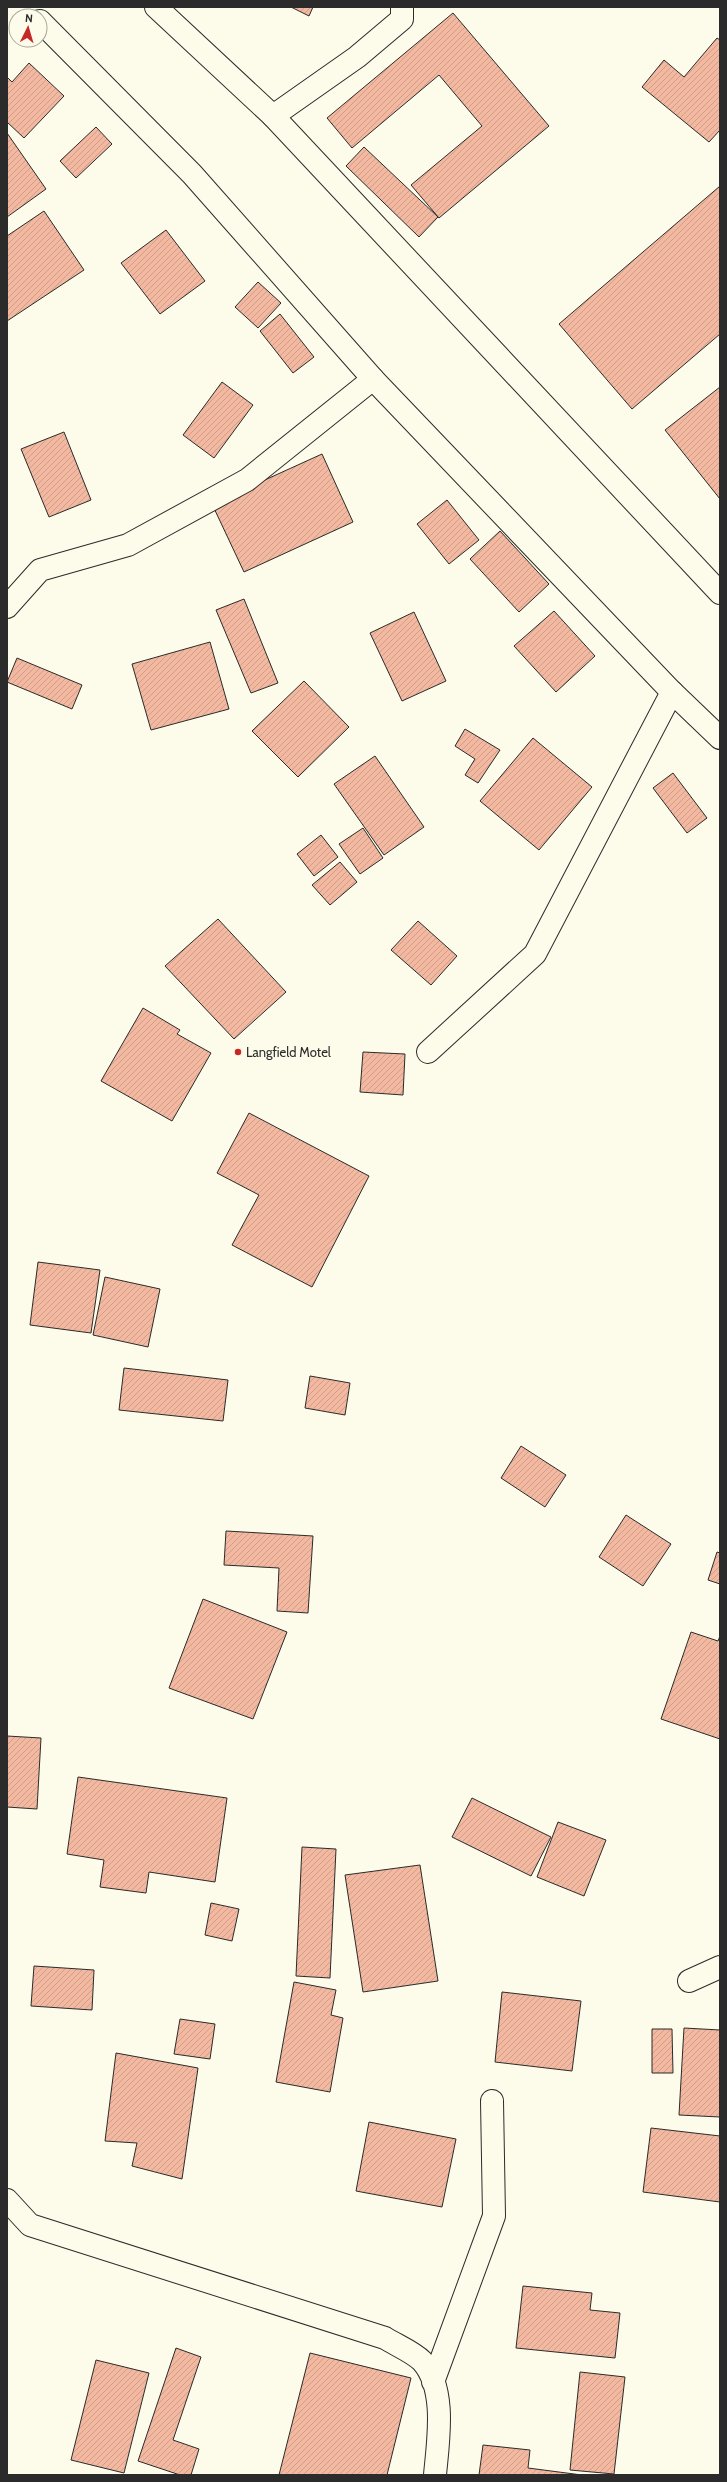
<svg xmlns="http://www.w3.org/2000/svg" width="727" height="2482" viewBox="0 0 727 2482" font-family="Cabin,sans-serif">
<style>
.building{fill:url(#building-hatch);stroke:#2b2b2b}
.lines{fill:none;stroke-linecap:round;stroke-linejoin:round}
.minor-casing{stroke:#2b2b2b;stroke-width:24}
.secondary-casing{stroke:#2b2b2b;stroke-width:24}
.minor{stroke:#fdfbea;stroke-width:22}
.secondary{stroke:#fdfbea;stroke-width:22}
.poi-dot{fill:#c62828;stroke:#fdfbea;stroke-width:1.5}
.labels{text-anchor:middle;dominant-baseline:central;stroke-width:3;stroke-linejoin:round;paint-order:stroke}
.poi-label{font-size:13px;fill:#2b2b2b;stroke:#fdfbea;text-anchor:start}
</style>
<defs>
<pattern id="building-hatch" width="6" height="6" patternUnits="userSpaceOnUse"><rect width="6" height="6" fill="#f2b8a0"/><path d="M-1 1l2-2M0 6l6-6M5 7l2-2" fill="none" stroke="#d09e8a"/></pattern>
</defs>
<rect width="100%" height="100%" fill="#fdfbea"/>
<!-- building -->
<path class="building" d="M291,7H313L309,16Z
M453,13L549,126L439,218L411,185L482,126L439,75L352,148L327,118Z
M717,38L720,40V130L709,142L642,87L664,60L684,77Z
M29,63L64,96L24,138L7,122V77L12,82Z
M96,127L112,144L76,178L60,161Z
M7,133L46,189L7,217Z
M364,147L438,217L419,237L346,166Z
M720,186V334L632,409L559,324Z
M44,211L84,270L7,321V236Z
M166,230L205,281L160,314L121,263Z
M258,282L281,303L258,328L235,307Z
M280,314L314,357L293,373L260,331Z
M222,382L253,405L214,458L183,435Z
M720,387V499L665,430Z
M64,432L91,500L49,517L21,449Z
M322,454L353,522L244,572L212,504Z
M447,500L479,540L449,564L417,524Z
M500,531L549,584L519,612L470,559Z
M244,599L278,683L251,693L216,610Z
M554,611L595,656L556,692L514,646Z
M414,612L446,681L402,701L370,633Z
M210,642L229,709L151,730L132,664Z
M17,658L82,685L72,709L7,682Z
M304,681L349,727L298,777L252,731Z
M465,729L500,750L478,783L465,775L475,759L455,746Z
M533,738L592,787L539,850L480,801Z
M375,756L424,827L384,855L334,784Z
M673,773L707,818L687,833L653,788Z
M363,828L383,858L360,874L339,844Z
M321,835L338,857L314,876L297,854Z
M340,862L357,882L330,905L312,885Z
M218,919L286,992L234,1039L165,966Z
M418,921L457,956L431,985L391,950Z
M143,1008L180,1030L177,1034L211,1053L172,1121L101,1081Z
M363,1052L405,1054L403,1095L360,1092Z
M249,1113L369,1176L312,1287L232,1245L259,1195L217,1173Z
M38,1262L100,1270L91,1333L30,1325Z
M105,1277L160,1289L148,1347L93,1335Z
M124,1368L228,1380L223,1421L119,1410Z
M310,1376L350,1383L345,1415L305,1408Z
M521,1446L566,1475L545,1507L501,1478Z
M626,1515L671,1544L643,1586L599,1557Z
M226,1531L313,1536L308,1613L277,1611L279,1568L224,1565Z
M717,1552L720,1553V1584L708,1580Z
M203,1599L287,1632L253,1719L169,1688Z
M691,1632L718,1641L720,1636V1739L661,1719Z
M7,1736L41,1738L37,1809L7,1807Z
M78,1777L227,1798L215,1882L149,1872L146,1893L100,1887L104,1860L67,1854Z
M472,1798L551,1837L531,1876L452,1837Z
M558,1822L606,1840L584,1896L537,1877Z
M302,1847L336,1849L330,1978L296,1976Z
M420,1865L438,1981L363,1992L345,1875Z
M211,1903L239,1909L232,1941L205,1935Z
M34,1966L94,1970L92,2010L31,2006Z
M294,1982L336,1990L331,2015L343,2018L330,2092L276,2082Z
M502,1992L581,2001L572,2071L495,2062Z
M180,2019L215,2024L210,2059L174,2054Z
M684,2028L720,2030V2117L679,2115Z
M652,2029H672L673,2073H652Z
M116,2053L198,2068L182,2179L132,2166L137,2143L105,2141Z
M369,2122L456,2139L442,2207L356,2191Z
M651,2128L720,2136V2202L643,2192Z
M523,2286L592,2293L590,2310L620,2313L615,2358L516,2348Z
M176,2348L201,2357L173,2440L199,2449L191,2475H180L138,2461Z
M310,2353L411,2378L387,2475H279Z
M96,2360L149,2373L124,2473L71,2460Z
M580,2372L625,2377L614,2474L570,2470Z
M483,2445L530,2450L528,2468L582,2475H479Z"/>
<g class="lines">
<!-- minor casing -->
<g class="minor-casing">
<path id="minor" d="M273,116L357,57L402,19V7
M7,607L40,570L128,545L247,480L373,379
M428,1052L535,954L672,692
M689,1981L720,1967
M7,2200L30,2225L385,2338C396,2345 413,2352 422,2361C447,2389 438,2441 435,2475
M433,2382L494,2216L492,2101"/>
</g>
<!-- secondary casing -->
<g class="secondary-casing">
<path id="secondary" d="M156,7L273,116L720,593
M40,21L192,174L373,379L672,692L720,738"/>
</g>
<!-- minor -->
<use href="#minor" class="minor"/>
<!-- secondary -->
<use href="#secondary" class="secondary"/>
</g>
<!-- markers -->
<circle class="poi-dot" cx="238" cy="1052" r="4"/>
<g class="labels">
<!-- poi labels -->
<g class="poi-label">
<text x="246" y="1052">Langfield Motel</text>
</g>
</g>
<!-- border -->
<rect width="727" height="2482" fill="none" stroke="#2b2b2b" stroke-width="16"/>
<!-- north arrow -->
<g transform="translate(28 28) rotate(5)"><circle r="19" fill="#fdfbea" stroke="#a9a89e"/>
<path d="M0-3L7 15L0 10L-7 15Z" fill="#c62828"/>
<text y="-6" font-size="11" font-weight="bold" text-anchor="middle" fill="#2b2b2b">N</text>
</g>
</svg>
